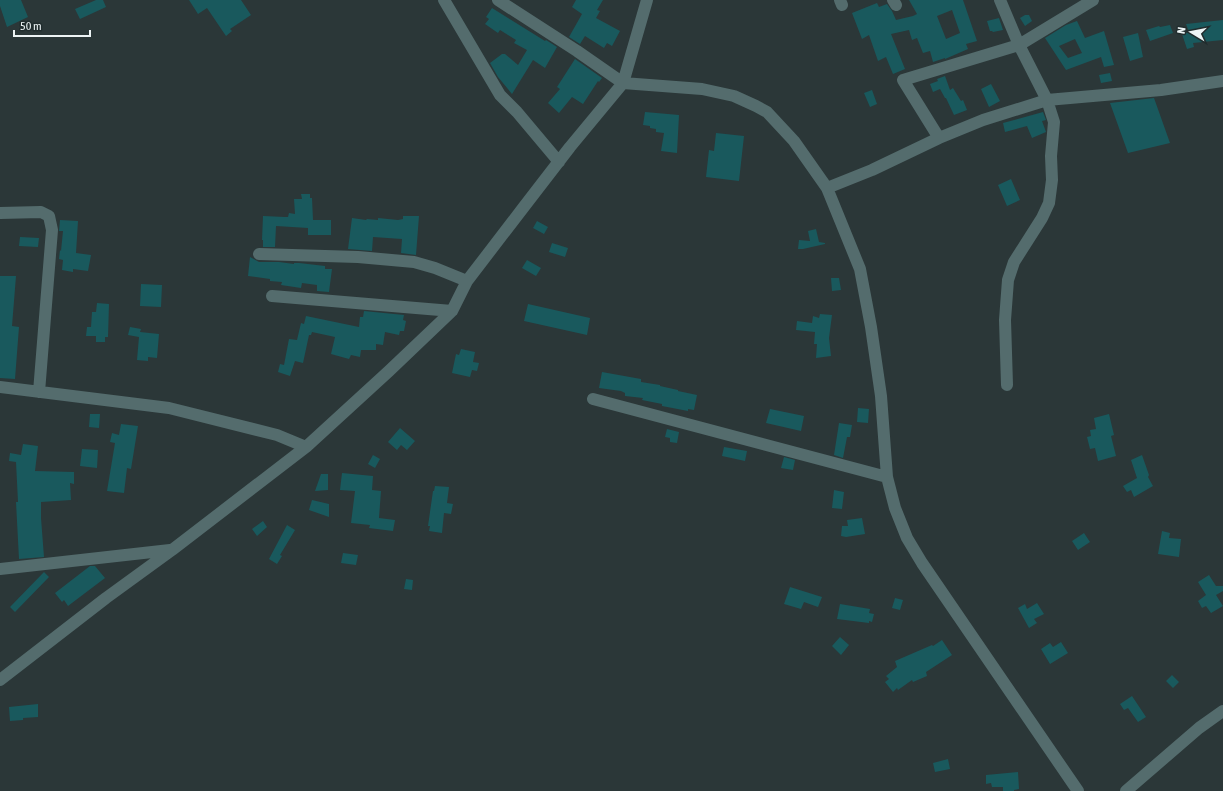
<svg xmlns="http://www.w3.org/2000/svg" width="1223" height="791" viewBox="0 0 1223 791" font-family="'Asap Condensed',sans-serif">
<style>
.building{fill:#19595d;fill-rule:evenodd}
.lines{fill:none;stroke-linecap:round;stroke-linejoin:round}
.minor{stroke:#546c6d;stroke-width:12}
</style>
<rect width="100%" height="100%" fill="#2b3738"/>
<!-- building -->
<path class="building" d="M0,0H21L28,17L7,27L0,6Z
M96,0H103L106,7L80,19L75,9Z
M189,0H241L251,15L230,29L232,31L226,36L207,8L198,14Z
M576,0H603L597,10L600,11L596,18L620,31L612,46L607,43L604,48L585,36L580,44L569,37L582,14L572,7Z
M909,0H963L977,41L966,44L968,49L945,59V58L933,62L930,51L923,53L917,38L912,40L909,30L891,34L905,69L893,74L886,57L878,61L869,35L862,39L852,13L877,3L879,7L887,4L892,11L896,20L913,16L917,14ZM952,10L960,33L946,39L937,16Z
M492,8L545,41L546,40L557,47L545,68L533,60L512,94L498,77L490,63L502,54H505L518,65L527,50L514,43L516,40L500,30L498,33L485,24L489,19L486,17Z
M1025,15H1029L1032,21L1025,26L1020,18Z
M999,18L1003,30L993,32L992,31H990L987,21Z
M1223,20V40L1193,43L1194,47L1187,49L1182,34L1189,32L1186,24Z
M1077,21L1085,38L1104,31L1114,65L1104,67L1101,57L1066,70L1045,38L1066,25ZM1075,39L1082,53L1068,58L1059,46Z
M1170,25L1173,33L1150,41L1146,30L1159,26L1160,27Z
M1138,33L1143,57L1130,61L1123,37Z
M575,59L602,78L599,82L598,81L583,104L572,97L559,113L548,103L560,89L557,87Z
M1110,73L1112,81L1101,83L1099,75Z
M945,76L950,90L953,88L961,101L963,100L967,110L954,115L946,98H945L940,89L933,92L930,84L938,81L937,79Z
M991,84L1000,101L989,107L981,89Z
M872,90L877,104L870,107L864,93Z
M1154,98L1170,143L1128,153L1110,103Z
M645,112L679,115L677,153L661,151L664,133L656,132V129L650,128V126L643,125Z
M1043,112L1046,120L1042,121L1046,132L1032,138L1027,126L1005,132L1003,123Z
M716,133L744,136L739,181L706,177L709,150L714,151Z
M1011,179L1020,200L1007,206L998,185Z
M301,194H310V198H312L313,220H331V235H308V228L276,226L275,247H263V240H262L263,216L285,217H288L289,213L295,214L294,199H302Z
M403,216H419L416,255L401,253L402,239L373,237L372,251L348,249L352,218L366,220L367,219L378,220V218L398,220L403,219Z
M60,220L78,221L76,253L91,255L88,271L73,269V272L62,270L63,260L59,259L60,250L61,251L63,231H59Z
M537,221L548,227L544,234L533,228Z
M816,229L819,242L825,243V244L803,249H798L799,240L810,241L808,231Z
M20,237L39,238L38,247L19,246Z
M552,243L568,248L565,257L549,252Z
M250,257L259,262H279L294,264V263H299L325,266V269H332L329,292L317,291V285L302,283L301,288L281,285L282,282L270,281V279L248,276Z
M527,260L541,268L536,276L522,268Z
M0,276H16L12,326L19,327L15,379L0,378Z
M831,278H839L841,290L832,291Z
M141,284L162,285L161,307L140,306Z
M97,303L109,304L108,337H105V342H96V336H86L87,327H91L92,312H96Z
M528,304L590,318L587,335L524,321Z
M364,311L404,315L403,320L406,321L404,331H400L399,335L385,332L383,345L376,344V350H361L360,357L351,355L349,359L331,354L335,337L312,332L311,335H309L303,363L295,361L290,376L278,372L280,364L284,365L289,339L297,340L301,323L304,324L306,316L359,327L360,317H363Z
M820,314L832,315L829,338L831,356L816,358L817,344H814L815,332L796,330L797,321L812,323L813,316L819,318Z
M130,327L141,329L140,332L159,334L157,358L148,357V361L137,360L139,337L128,335Z
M461,349L475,352L473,362L479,363L477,371L472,370L470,377L452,373L456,354L459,355Z
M602,372L641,379V382L660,385V386L678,390V391L697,395L694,410L688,409V411L662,406V404L642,400L643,398L625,396V393L621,391L599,388Z
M858,408L869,409L868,423L857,422Z
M770,409L804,416L801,431L766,423Z
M90,414H100L99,428L89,427Z
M1109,414L1114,435L1111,436L1116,456L1098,461L1095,448L1090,449L1087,437L1091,436L1090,430L1096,429L1094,418Z
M839,423L852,425L850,437H847L843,458L834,455Z
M121,424L138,426L131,469L127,468L124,493L107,491L115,443L110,442L112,433L119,435Z
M400,428L415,441L407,450L401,445L397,450L388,442Z
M667,429L679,432L677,443L670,442V438L665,437Z
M23,444L38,446L35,471L74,472V484L70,483L71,500L41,502V518L44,557L19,559L16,502H18L16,462L9,461L10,453L21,455Z
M724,447L747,451L745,461L722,456Z
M82,449L98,450L97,468L80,466Z
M373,455L380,459L375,468L368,464Z
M1142,455L1149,475L1148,477L1153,486L1134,497L1131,490L1127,492L1123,486L1137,478L1131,460Z
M784,457L795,460L793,470L781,468Z
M342,473L373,476L372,490L381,491L379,518L395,520L393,531L369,528L370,525L351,523L355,491L340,490Z
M321,474H328V490L315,491Z
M435,486L449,487L447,503L453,504L451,514L444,513L442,533L429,531L430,526H428L433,491H434Z
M834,490L844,492L842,509L832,508Z
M312,500L329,504V517L309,510Z
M862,518L865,534L846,537L841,536L842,526H848L847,520Z
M263,521L267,527L257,536L252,529Z
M287,525L295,530L280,555L282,556L277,564L269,559Z
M1162,531L1170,533L1169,538L1181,539L1179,557L1158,554Z
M1084,533L1090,542L1078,550L1072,541Z
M343,553L358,555L356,565L341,563Z
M90,566H95L105,578L68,606L64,600L62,602L55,593Z
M44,572L49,577L15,612L10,607Z
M1209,575L1216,586H1223V591L1216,595L1223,606L1211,613L1206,606L1202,608L1198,601L1206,595L1198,582Z
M406,579L413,580L412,590L404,589Z
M790,587L822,597L818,607L804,602L801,609L784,604Z
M895,598L903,600L900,610L892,608Z
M1037,603L1044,614L1034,619L1037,623L1029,628L1018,608L1025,604L1027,609Z
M840,604L870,609L869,613L874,614L872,622L869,621V623L837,619Z
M840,637L849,645L841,655L832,646Z
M942,640L952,655L926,672L927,676L913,682L912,680L898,690L897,688L893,692L885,682L889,679L886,676L897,667L895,661L932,645L933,646Z
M1061,642L1068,653L1050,664L1041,649L1050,643L1053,647Z
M1172,675L1179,682L1173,688L1166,681Z
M1132,696L1146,717L1138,722L1128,708L1124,710L1120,704Z
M38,704V717L23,718V720L10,721L9,707Z
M948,759L950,769L935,772L933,763Z
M1018,772L1019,789L1014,790V791H1003V787H992L991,783L986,784V775Z"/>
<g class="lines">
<!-- minor -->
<path class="minor" d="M444,0L500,95L517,112L559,162
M498,0L577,51L623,83L647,0
M840,0L842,5
M893,0L896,5
M1000,0L1019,45L1047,100L1054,122L1051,156L1052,180L1049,203L1042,218L1014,262L1008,280L1005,320L1007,385
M939,138L903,80L1019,45L1093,0
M827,188L872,170L939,138L983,120L1047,100L1161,90L1223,81
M0,213L41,212L49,216L52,230L39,392
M259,254L358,257L414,262L435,268L467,281
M272,296L452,311
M0,387L169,408L277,435L306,447
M593,399L887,477
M0,569L170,550
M0,680L106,598L172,550L306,447L389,371L452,311L467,281L523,208L570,147L623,83L702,89L734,96L756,106L767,112L794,141L827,188L860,269L871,327L881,396L887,477L895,508L907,538L922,563L1078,791
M1126,791L1199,728L1223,711"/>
</g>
<!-- north arrow -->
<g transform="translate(1191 32) rotate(280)" stroke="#212d2e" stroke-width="3" paint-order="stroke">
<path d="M0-3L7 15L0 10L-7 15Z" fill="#edf4f5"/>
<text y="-6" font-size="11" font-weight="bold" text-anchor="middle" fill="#edf4f5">N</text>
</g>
<!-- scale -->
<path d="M14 30v6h76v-6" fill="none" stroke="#edf4f5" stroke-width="2"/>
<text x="20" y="30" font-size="12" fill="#edf4f5" stroke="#212d2e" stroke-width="3" paint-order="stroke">50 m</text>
</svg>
